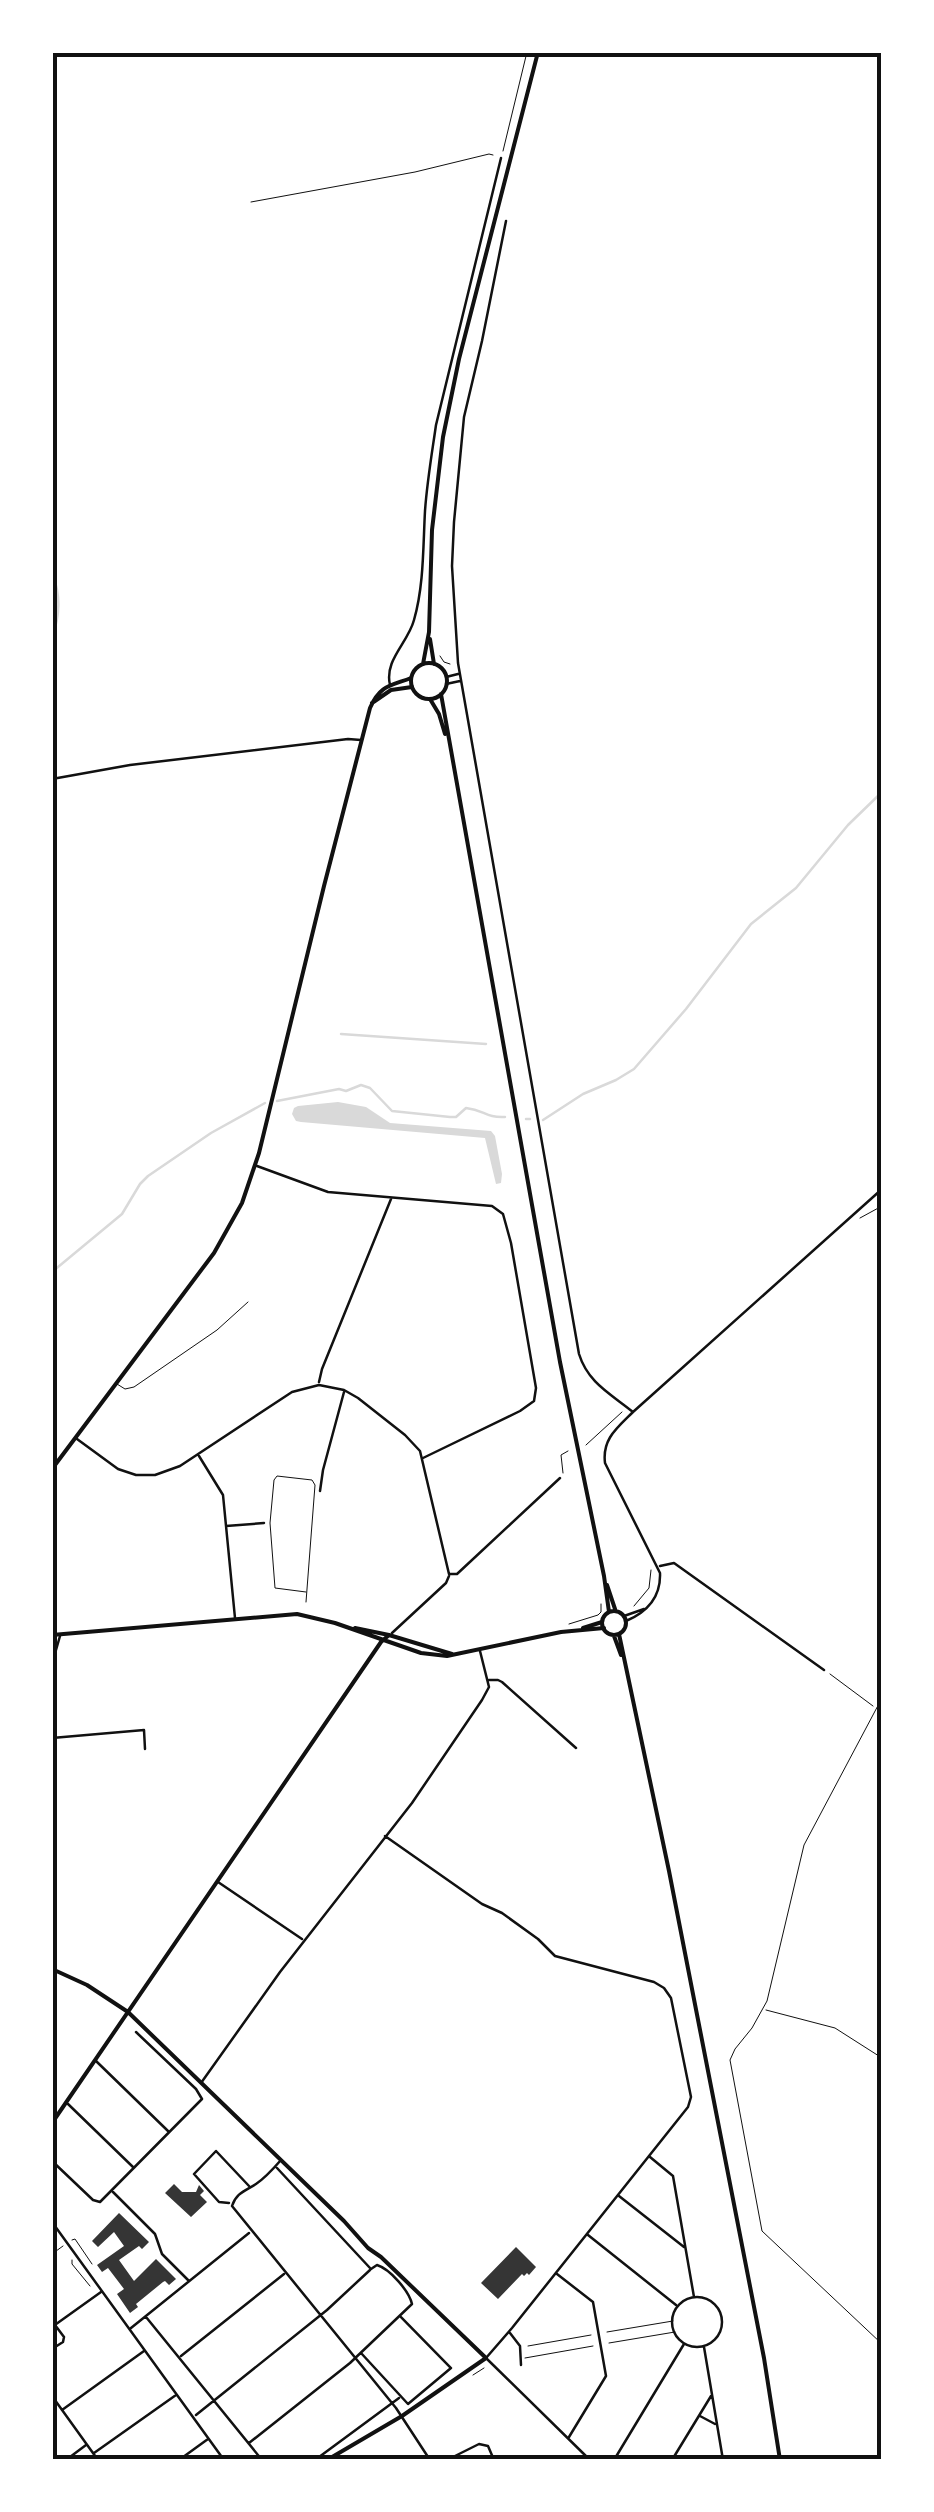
<svg xmlns="http://www.w3.org/2000/svg" width="934" height="2512" viewBox="0 0 934 2512" font-family="Roboto,sans-serif">
<style>
.water{fill:#d9d9d9}
.lines{fill:none;stroke-linecap:round;stroke-linejoin:round}
.stream{stroke:#d9d9d9;stroke-width:2.5}
.building{fill:#353535}
.path{stroke:#111;stroke-width:1}
.service{stroke:#111;stroke-width:1}
.minor{stroke:#111;stroke-width:2.5}
.tertiary{stroke:#111;stroke-width:4}
.secondary{stroke:#111;stroke-width:4}
.neatline{fill:none;stroke:#111;stroke-width:4}
</style>
<rect width="100%" height="100%" fill="#fff"/>
<!-- water -->
<path class="water" d="M338,1102L366,1107L390,1123L491,1131L495,1136L502,1174L501,1183L496,1184L485,1138L301,1122L296,1121L292,1114L294,1108L298,1106Z"/>
<g class="lines">
<!-- stream -->
<path class="stream" d="M52,573C61,596 60,614 52,638
M341,1034L486,1044
M277,1101L339,1089L346,1091L361,1085L370,1088L392,1111L450,1117H456L466,1108C485,1110 485,1118 505,1117
M526,1119H530
M543,1120L583,1094L616,1080L634,1069L686,1009L751,924L796,888L848,825L882,792
M52,1272L122,1214L140,1184L148,1176L211,1133L265,1103"/>
</g>
<!-- building -->
<path class="building" d="M174,2184L182,2192H196L199,2185L204,2191L200,2195L207,2202L191,2217L165,2193Z
M119,2213L149,2242L142,2249L139,2246L119,2260L134,2281L156,2259L176,2279L169,2285L165,2281L163,2282L136,2304L138,2307L130,2313L117,2294L124,2289L108,2268L102,2272L97,2265L124,2246L114,2232L98,2247L92,2241Z
M516,2247L536,2267L529,2275L527,2273L524,2276L522,2274L498,2299L481,2283Z"/>
<g class="lines">
<!-- path -->
<path class="path" d="M503,151L527,52
M251,202L415,172L489,154L493,155
M440,656L444,662L450,664
M860,1218L882,1206
M586,1445L622,1412
M563,1473L561,1455L568,1451
M634,1606L649,1588L651,1570
M569,1624L598,1615L601,1612V1604
M830,1674L873,1706
M882,1698L804,1845L767,2001L752,2028L735,2049L730,2060L762,2231L882,2344
M766,2010L835,2028L882,2058
M72,2240L75,2239L92,2264
M52,2254L63,2246
M72,2260V2264L90,2286
M607,2332L673,2321
M609,2343L675,2332
M528,2346L591,2335
M525,2358L593,2346
M473,2375L484,2368"/>
<!-- service -->
<path class="service" d="M117,1384L125,1389L134,1387L217,1330L248,1302
M306,1602L315,1485L312,1480L277,1476L274,1480L270,1523L275,1588L306,1592"/>
<!-- minor -->
<path class="minor" d="M506,221L482,341L464,417L454,522L452,566L458,663L579,1354C588,1383 611,1394 633,1412
M446,677L458,674
M446,684L460,681
M390,685C384,660 408,643 414,620C424,585 423,547 425,511C427,482 432,453 436,425L501,158
M52,779L130,765L348,739L361,740
M257,1166L328,1192L492,1206L503,1214L511,1243L536,1388L534,1401L520,1411L423,1458
M319,1382L322,1369L391,1199
M77,1439L118,1469L136,1475H155L180,1466L292,1392L319,1385L344,1390L358,1398L405,1435L420,1451L449,1574
M199,1456L223,1495L235,1618
M320,1491L323,1470L344,1392
M226,1526L264,1523
M660,1566L674,1563L824,1670
M450,1574H457L560,1478
M624,1616L644,1609
M626,1621C647,1612 661,1597 660,1573L605,1463C602,1439 617,1428 633,1412L882,1189
M392,1633L446,1583L449,1576
M52,1664L60,1636
M489,1680H498L502,1682L576,1748
M52,1738L144,1730L145,1749
M385,1836L482,1904L502,1913L538,1939L555,1956L654,1982L664,1988L671,1998L691,2097L688,2107L512,2328L486,2358L590,2460
M218,1882L302,1939
M96,2061L168,2131
M201,2083L280,1972L412,1803L482,1700L489,1687L480,1651
M68,2104L134,2168
M650,2157L673,2176L694,2297
M281,2160C274,2168 265,2178 256,2184C245,2191 236,2193 232,2206L396,2408L430,2460
M52,2161L93,2200L100,2202L202,2099L196,2089L136,2032
M277,2168L370,2268
M113,2192L155,2234L162,2254L188,2280
M619,2196L684,2247
M229,2203L219,2202L194,2174L216,2151L249,2186
M52,2222L224,2460
M588,2235L676,2305
M557,2274L593,2302L606,2376L569,2437
M672 2322a25 25 0 1 1 50 0a25 25 0 1 1-50 0Z
M146,2317L262,2460
M52,2321L64,2337L63,2342L52,2349
M52,2327L101,2292
M131,2328L249,2233
M510,2333L520,2346L521,2365
M704,2347L723,2460
M361,2353L408,2404L451,2368L401,2317
M181,2356L284,2274
M52,2396L98,2460
M62,2410L144,2351
M196,2415L327,2310L370,2270
M700,2416L715,2424
M249,2443L350,2363L412,2304C409,2291 390,2269 377,2265L371,2269
M94,2453L176,2395
M66,2460L86,2445
M179,2460L208,2439
M315,2460L399,2398
M447,2460L479,2444L488,2446L494,2460
M614,2460L684,2344
M672,2460L711,2396"/>
<!-- tertiary -->
<path class="tertiary" d="M372,703L391,690L412,687
M52,1469L214,1253L242,1203L259,1153L324,886L370,708C380,685 390,686 411,678
M355,1628L389,1635L452,1654
M583,1628L602,1622
M52,1635L297,1614L335,1623L421,1653L447,1656L561,1632L604,1628
M52,1969L87,1985L128,2012L344,2221L368,2248L381,2257L486,2358L402,2416L327,2460
M52,2123L381,1642L389,1635"/>
<!-- secondary -->
<path class="secondary" d="M430,639L434,664
M411 681a18 18 0 1 1 36 0a18 18 0 1 1-36 0Z
M423,664L429,632L432,530L443,437L459,359L538,52
M441,694L560,1362L604,1576L609,1612
M430,699L439,714L445,734
M607,1585L615,1609
M602 1623a12 12 0 1 1 24 0a12 12 0 1 1-24 0Z
M619,1634L669,1871L764,2358L780,2460
M614,1636L621,1655"/>
</g>
<!-- border -->
<rect width="934" height="2512" fill="none" stroke="#ffffff" stroke-width="110"/>
<rect x="55" y="55" width="824" height="2402" class="neatline"/>
</svg>
